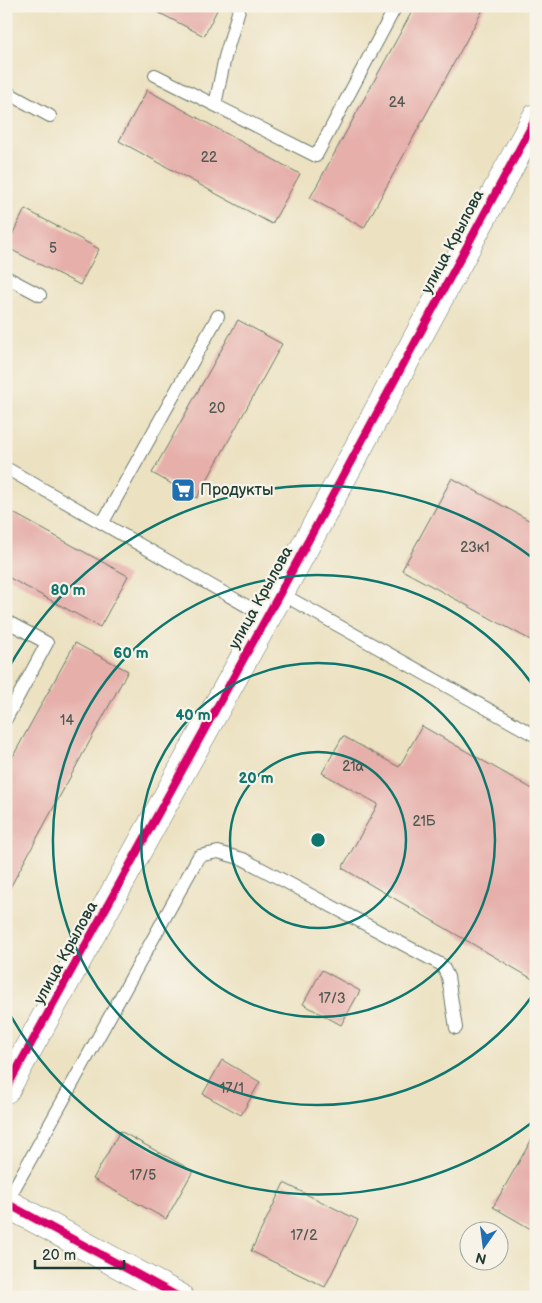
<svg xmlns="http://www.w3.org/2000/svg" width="542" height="1303" viewBox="0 0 542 1303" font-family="'Balsamiq Sans',sans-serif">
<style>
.building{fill:#e6afaa}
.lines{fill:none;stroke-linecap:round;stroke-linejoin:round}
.service-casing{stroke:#677766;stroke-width:14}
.tertiary-casing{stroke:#677766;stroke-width:29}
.service{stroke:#fff;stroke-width:12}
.tertiary{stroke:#fff;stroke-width:28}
.cycleway-casing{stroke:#f7f3e8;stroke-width:11}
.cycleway{stroke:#d6006c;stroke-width:8}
.ring{fill:none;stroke:#0f766e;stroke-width:2.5}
.labels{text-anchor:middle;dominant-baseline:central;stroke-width:4.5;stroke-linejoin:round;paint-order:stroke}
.number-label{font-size:14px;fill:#515a52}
.street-label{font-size:16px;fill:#1f3d34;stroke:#f7f3e8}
.poi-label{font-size:16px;fill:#1f3d34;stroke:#f7f3e8;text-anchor:start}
.centre{fill:#0f766e;stroke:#f7f3e8;stroke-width:2.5}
.ring-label{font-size:15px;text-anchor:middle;font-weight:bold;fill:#0f766e;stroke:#f7f3e8;stroke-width:4.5;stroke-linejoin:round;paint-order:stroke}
</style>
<rect width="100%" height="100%" fill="#f7f3e8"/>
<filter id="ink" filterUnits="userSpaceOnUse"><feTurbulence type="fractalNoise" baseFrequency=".02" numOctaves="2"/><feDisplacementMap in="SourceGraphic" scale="10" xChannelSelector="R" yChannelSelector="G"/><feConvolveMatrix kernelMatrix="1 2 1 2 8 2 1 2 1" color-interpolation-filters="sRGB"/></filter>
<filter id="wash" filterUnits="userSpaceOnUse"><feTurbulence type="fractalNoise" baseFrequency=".0096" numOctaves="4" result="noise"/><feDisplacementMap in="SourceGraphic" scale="20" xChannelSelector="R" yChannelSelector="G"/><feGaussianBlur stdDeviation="1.12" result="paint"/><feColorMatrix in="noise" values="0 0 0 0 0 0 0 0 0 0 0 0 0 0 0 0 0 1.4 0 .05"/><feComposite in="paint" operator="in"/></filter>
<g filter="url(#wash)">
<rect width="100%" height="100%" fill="#ece2c2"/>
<g id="blocks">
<!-- building -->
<path class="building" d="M146,6H219L204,36Z
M415,6H485L364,228L310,198Z
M147,90L300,174L272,224L119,141Z
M25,209L99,249L80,285L6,247Z
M238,320L282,344L197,498L152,473Z
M452,478L536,524V643L402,570Z
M6,509L128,576L100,627L6,576Z
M75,643L128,671L6,895V769Z
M422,726L536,791V981L342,868L378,804L322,773L343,736L399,767Z
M322,970L360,991L341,1025L303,1004Z
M222,1060L260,1082L241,1115L203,1094Z
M120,1131L193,1171L166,1219L93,1179Z
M536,1132V1232L493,1207Z
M284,1183L358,1220L325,1287L251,1251Z"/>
</g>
</g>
<g filter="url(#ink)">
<use href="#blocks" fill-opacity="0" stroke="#677766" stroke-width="1"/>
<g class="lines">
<!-- service casing -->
<g class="service-casing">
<path id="service" d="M155,75L316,156L396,6
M6,92L50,116
M215,105L225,57L240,6
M6,277L40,295
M6,468L266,617
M103,522L218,316
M280,593L536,736
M6,621L47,643L6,719
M6,1203L199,856L218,852L243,859L442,965L448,977L456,1028"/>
</g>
<!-- tertiary casing -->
<g class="tertiary-casing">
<path id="tertiary" d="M6,1089L280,593L536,118
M6,1203L179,1297"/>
</g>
<!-- service -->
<use href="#service" class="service"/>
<!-- tertiary -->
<use href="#tertiary" class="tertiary"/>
<!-- cycleway casing -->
<g class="cycleway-casing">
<path id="cycleway" d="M6,1089L280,593L536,118
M6,1203L179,1297"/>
</g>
<!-- cycleway -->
<use href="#cycleway" class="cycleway"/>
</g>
</g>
<!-- distance rings -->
<g class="ring">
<circle cx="318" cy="840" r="88"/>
<circle cx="318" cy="840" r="177"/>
<path d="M535 992A265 265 0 1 1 535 688"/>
<path d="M534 1121A354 354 0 0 1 7 1009M7 671A354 354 0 0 1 534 559"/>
</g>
<!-- icons -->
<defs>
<g id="supermarket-square" transform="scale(1.25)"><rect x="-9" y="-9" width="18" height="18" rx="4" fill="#1f6fb2" stroke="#f7f3e8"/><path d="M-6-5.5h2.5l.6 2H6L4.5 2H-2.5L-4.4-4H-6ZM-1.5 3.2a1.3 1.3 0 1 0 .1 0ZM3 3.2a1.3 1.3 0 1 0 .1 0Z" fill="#fff"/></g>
</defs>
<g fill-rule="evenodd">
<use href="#supermarket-square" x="183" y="490"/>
</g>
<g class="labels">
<!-- number labels -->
<g class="number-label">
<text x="397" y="102">24</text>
<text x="209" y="157">22</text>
<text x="53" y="248">5</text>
<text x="217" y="408">20</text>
<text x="475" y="547">23к1</text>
<text x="67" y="720">14</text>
<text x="353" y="766">21а</text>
<text x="424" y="821">21Б</text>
<text x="332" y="998">17/3</text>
<text x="232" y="1088">17/1</text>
<text x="143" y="1175">17/5</text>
<text x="304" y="1235">17/2</text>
</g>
<!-- street labels -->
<g class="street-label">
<text transform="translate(453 242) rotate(-62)">улица Крылова</text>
<text transform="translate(261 598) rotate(-61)">улица Крылова</text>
<text transform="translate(66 953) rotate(-61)">улица Крылова</text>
</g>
<!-- poi labels -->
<g class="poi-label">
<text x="200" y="490">Продукты</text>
</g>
</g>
<circle cx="318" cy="840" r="8" class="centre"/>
<g class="ring-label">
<text x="68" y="595">80 m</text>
<text x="131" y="658">60 m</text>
<text x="193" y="720">40 m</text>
<text x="256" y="783">20 m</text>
</g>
<!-- margin -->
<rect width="542" height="1303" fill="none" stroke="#f7f3e8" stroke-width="25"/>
<!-- north arrow -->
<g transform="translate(484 1246) rotate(194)"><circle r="24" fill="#f7f3e8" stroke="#a1aaa0"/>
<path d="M0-4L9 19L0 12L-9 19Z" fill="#1f6fb2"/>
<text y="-8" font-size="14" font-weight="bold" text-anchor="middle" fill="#1f3d34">N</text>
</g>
<!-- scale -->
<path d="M35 1260v8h89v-8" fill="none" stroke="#1f3d34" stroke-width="2.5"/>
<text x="42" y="1260" font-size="15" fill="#1f3d34" stroke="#f7f3e8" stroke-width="4" paint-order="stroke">20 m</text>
</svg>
